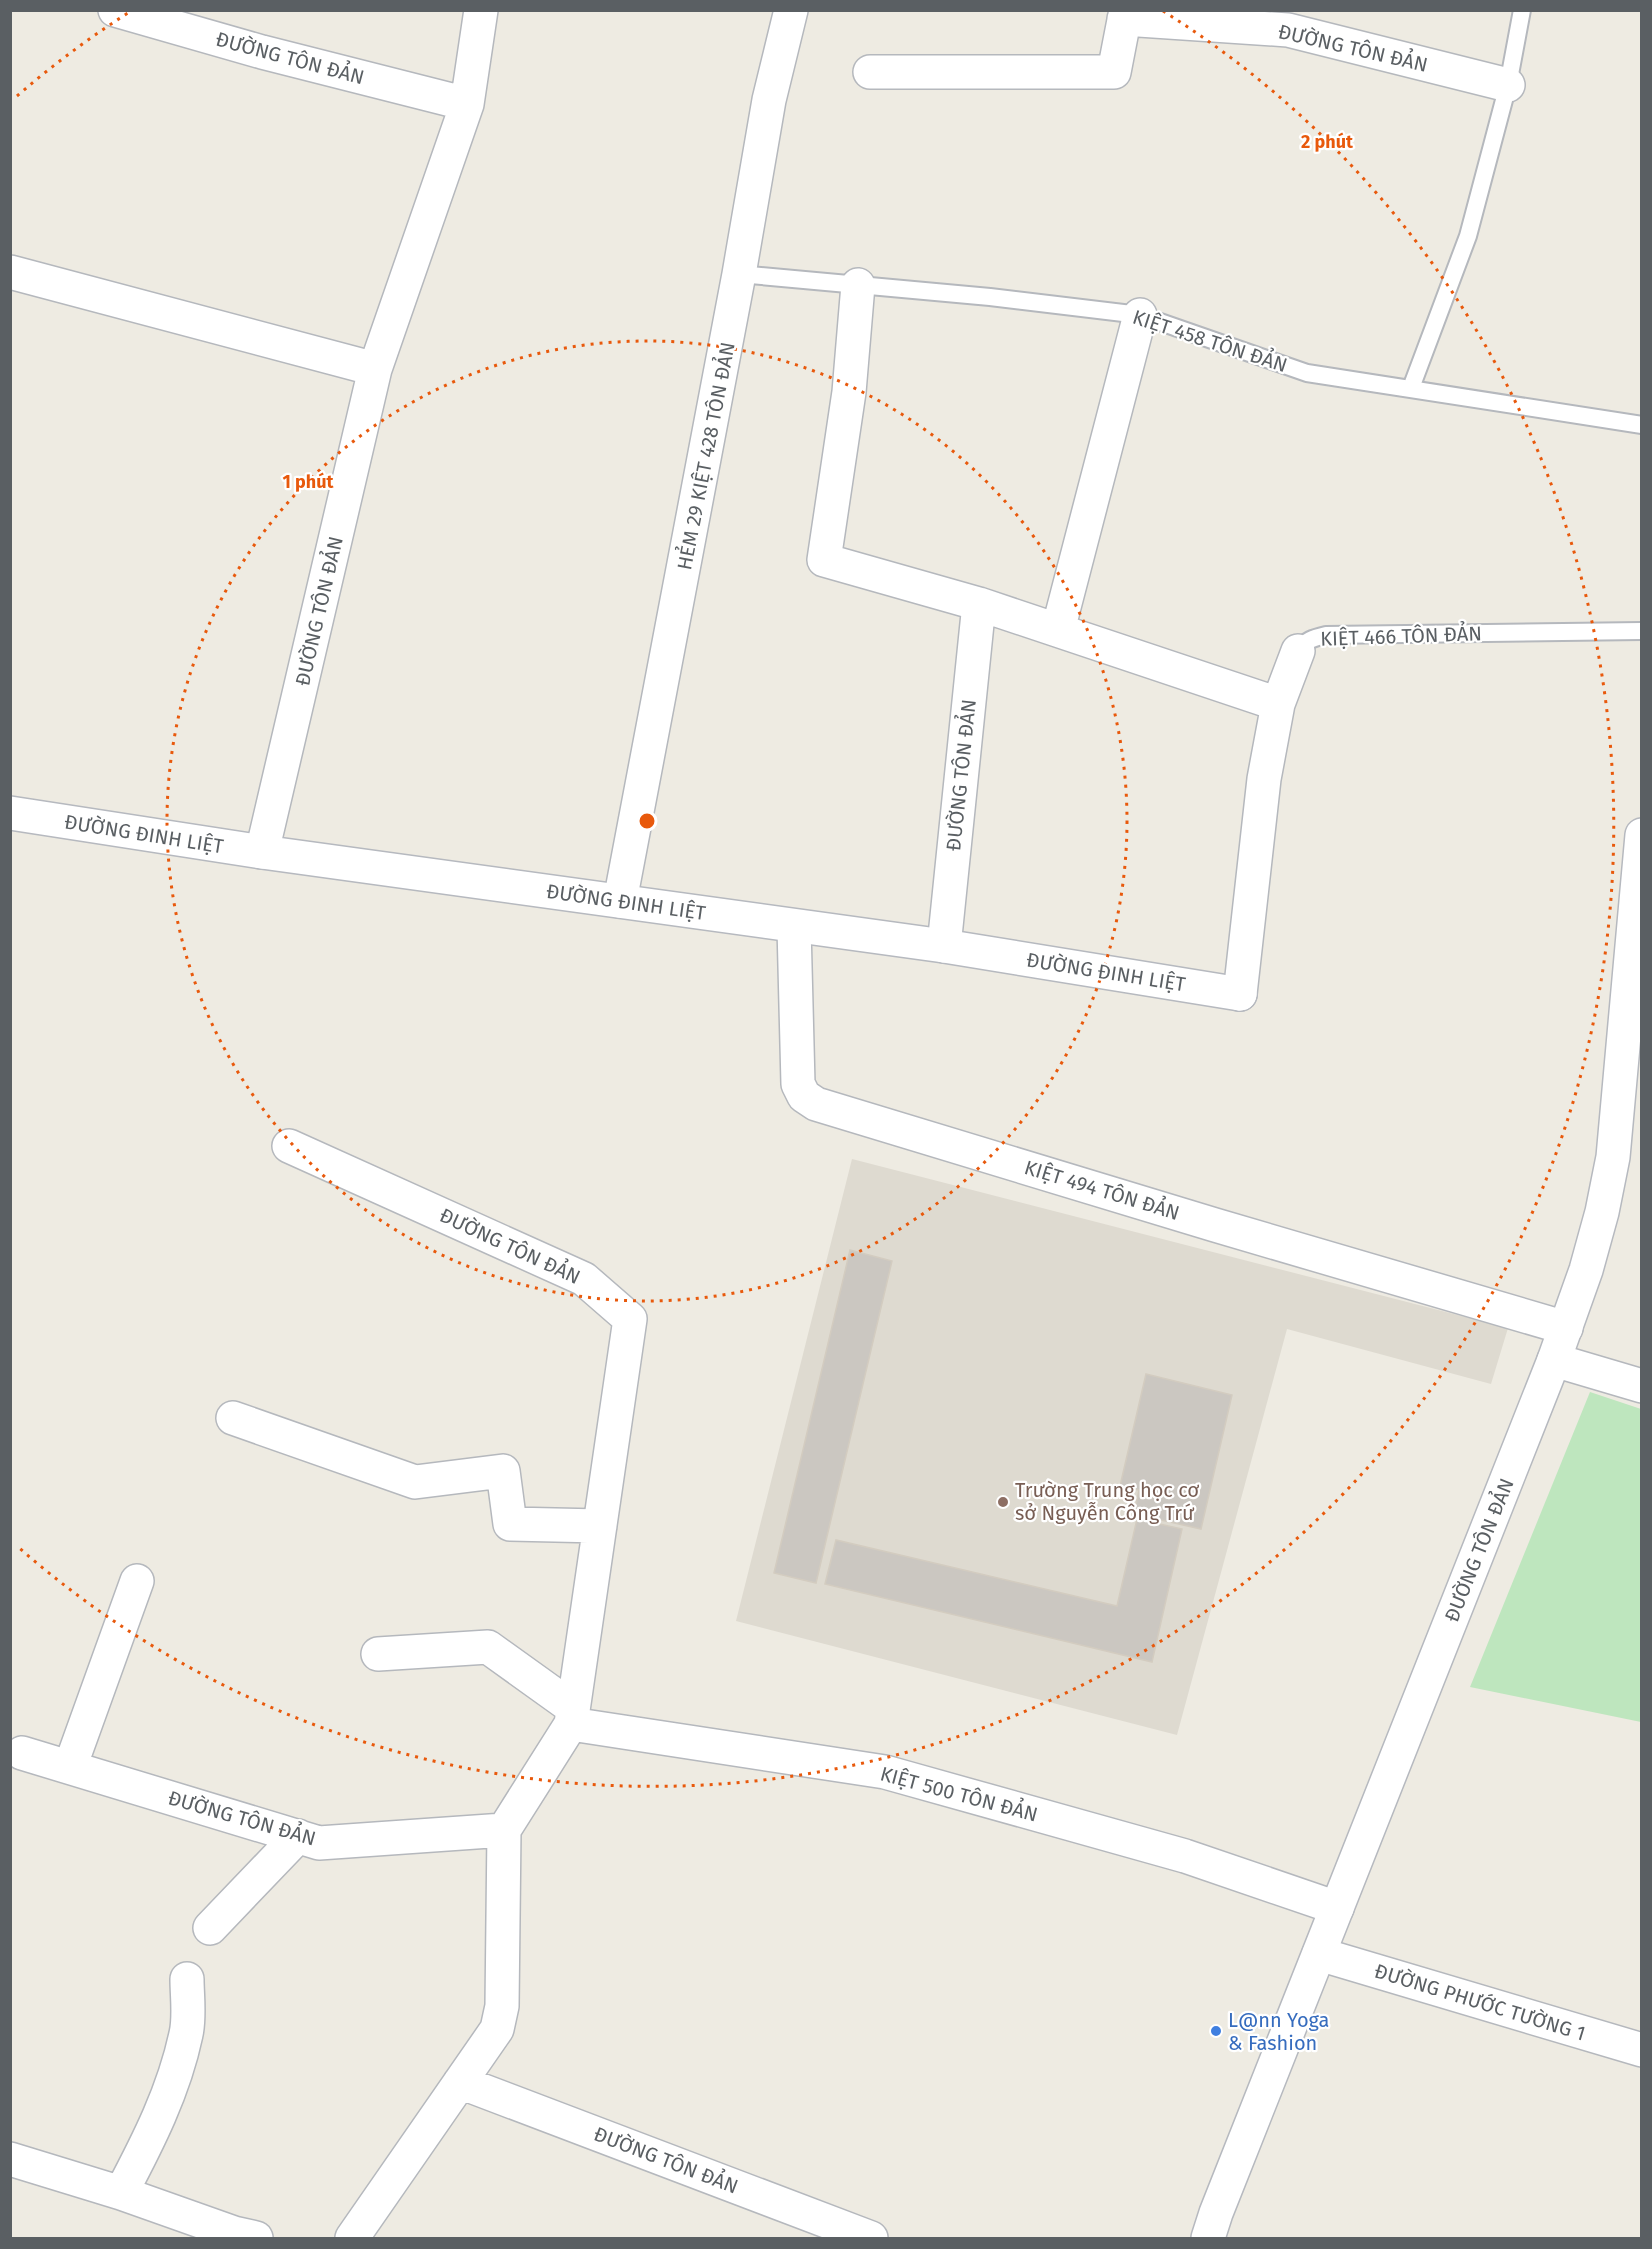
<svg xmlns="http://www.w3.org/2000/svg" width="1652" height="2249" viewBox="0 0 1652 2249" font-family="'Fira Sans',sans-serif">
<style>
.education{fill:#dedad0}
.green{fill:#bee6be}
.building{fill:#cbc7c1;stroke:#d3ccc0;stroke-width:1.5}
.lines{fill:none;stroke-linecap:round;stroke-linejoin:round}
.lane-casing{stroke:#b5b8bd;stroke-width:20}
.street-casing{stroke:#b5b8bd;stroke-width:36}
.secondary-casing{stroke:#b6b9bf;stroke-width:36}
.lane{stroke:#fff;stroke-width:16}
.street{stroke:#fff;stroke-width:33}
.secondary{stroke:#fff;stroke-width:33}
.ring{fill:none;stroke:#e8590c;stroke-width:3;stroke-dasharray:3 6}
.education-dot{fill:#8d6e63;stroke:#fff;stroke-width:2}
.shop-dot{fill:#3f7fe0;stroke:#fff;stroke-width:2}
.labels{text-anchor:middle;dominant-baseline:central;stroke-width:4.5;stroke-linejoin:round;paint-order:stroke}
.street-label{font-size:20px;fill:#5a5f63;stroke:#fff}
.education-label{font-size:20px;fill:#785e54;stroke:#fff;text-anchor:start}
.shop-label{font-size:20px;fill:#366cbe;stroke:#fff;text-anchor:start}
.centre{fill:#e8590c;stroke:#fff;stroke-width:3}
.ring-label{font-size:18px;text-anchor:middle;font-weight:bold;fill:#e8590c;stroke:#fff;stroke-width:4.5;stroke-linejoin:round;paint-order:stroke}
</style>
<rect width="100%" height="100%" fill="#eeebe2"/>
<!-- education -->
<path class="education" d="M852,1159L1508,1328L1491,1384L1287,1329L1177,1735L736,1621Z"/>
<!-- green -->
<path class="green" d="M1590,1392L1641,1409V1722L1470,1687Z"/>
<!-- building -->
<path class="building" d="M850,1250L892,1261L816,1583L774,1573Z
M1146,1374L1232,1395L1201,1529L1134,1514L1139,1490L1120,1486Z
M1137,1519L1182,1529L1152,1662L825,1584L836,1540L1117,1606Z"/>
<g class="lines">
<!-- lane casing -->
<g class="lane-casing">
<path id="lane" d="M739,274L990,297L1140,315L1307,373L1642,425
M1411,388L1468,236L1508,85L1522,10
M1298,651C1306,640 1313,638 1326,635L1642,631"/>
</g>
<!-- street casing -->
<g class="street-casing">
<path id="street" d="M115,10L262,52L467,104
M1124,19L1288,30L1508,85
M870,72H1114L1126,10
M10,272L375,369
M858,285L849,392L824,560L979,604L1278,704
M1058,630L1140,315
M262,852L375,369L467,104L481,10
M620,901L739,274L769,100L791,10
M794,927L798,1084L804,1096L816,1104L1215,1225L1566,1328
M944,946L979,604
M1240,994L1264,779L1278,704L1298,651
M289,1146L584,1279L630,1319L571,1724L504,1830L502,2006L497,2029L352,2238
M1554,1360L1642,1386
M233,1418L415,1482L503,1471L510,1524L600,1526
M378,1654L488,1647L573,1708
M571,1724L885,1772L1185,1856L1337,1908
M22,1753L319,1843L504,1830
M70,1767L137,1581
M210,1928L298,1836
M1319,1954L1642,2050
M460,2082L871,2238
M10,2159L121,2193L234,2233L256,2238
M121,2193C148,2142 174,2091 186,2034C190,2017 187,1996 187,1979"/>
</g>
<!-- secondary casing -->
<g class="secondary-casing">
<path id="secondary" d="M10,813L262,852L944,946L1240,994
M1208,2238L1216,2213L1554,1360L1586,1270L1602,1212L1613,1157L1642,835"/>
</g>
<!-- lane -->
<use href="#lane" class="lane"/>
<!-- street -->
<use href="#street" class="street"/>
<!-- secondary -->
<use href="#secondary" class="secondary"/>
</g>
<!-- distance rings -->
<g class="ring">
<circle cx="647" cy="821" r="480"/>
<path d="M17 96A961 961 0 0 1 131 11M1163 11A961 961 0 1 1 17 1546"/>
</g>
<!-- markers -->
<circle class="education-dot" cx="1003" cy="1502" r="6"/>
<circle class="shop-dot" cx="1216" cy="2031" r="6"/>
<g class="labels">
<!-- street labels -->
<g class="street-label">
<text transform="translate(1353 48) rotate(13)">ĐƯỜNG TÔN ĐẢN</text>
<text transform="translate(290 58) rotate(15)">ĐƯỜNG TÔN ĐẢN</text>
<text transform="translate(1210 341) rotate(18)">KIỆT 458 TÔN ĐẢN</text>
<text transform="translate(706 456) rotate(-79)">HẺM 29 KIỆT 428 TÔN ĐẢN</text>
<text transform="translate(319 611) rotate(-77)">ĐƯỜNG TÔN ĐẢN</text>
<text transform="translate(1401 636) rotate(-2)">KIỆT 466 TÔN ĐẢN</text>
<text transform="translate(961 775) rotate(-84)">ĐƯỜNG TÔN ĐẢN</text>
<text transform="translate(144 834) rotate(9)">ĐƯỜNG ĐINH LIỆT</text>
<text transform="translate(626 902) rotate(8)">ĐƯỜNG ĐINH LIỆT</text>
<text transform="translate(1106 972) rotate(9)">ĐƯỜNG ĐINH LIỆT</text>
<text transform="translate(1102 1190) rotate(17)">KIỆT 494 TÔN ĐẢN</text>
<text transform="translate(510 1246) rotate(25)">ĐƯỜNG TÔN ĐẢN</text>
<text transform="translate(1479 1550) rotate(-68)">ĐƯỜNG TÔN ĐẢN</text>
<text transform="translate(959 1794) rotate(15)">KIỆT 500 TÔN ĐẢN</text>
<text transform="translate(242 1818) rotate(16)">ĐƯỜNG TÔN ĐẢN</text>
<text transform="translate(1480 2002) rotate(17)">ĐƯỜNG PHƯỚC TƯỜNG 1</text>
<text transform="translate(666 2160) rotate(21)">ĐƯỜNG TÔN ĐẢN</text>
</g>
<!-- education labels -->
<g class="education-label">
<text x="1015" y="1490">Trường Trung học cơ<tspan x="1015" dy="23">sở Nguyễn Công Trứ</tspan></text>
</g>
<!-- shop labels -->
<g class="shop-label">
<text x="1228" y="2020">L@nn Yoga<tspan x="1228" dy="23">&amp; Fashion</tspan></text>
</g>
</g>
<circle cx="647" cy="821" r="9" class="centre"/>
<g class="ring-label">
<text x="1327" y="148">2 phút</text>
<text x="308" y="488">1 phút</text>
</g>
<!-- border -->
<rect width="1652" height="2249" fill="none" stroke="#5a5f63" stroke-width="24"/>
</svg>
